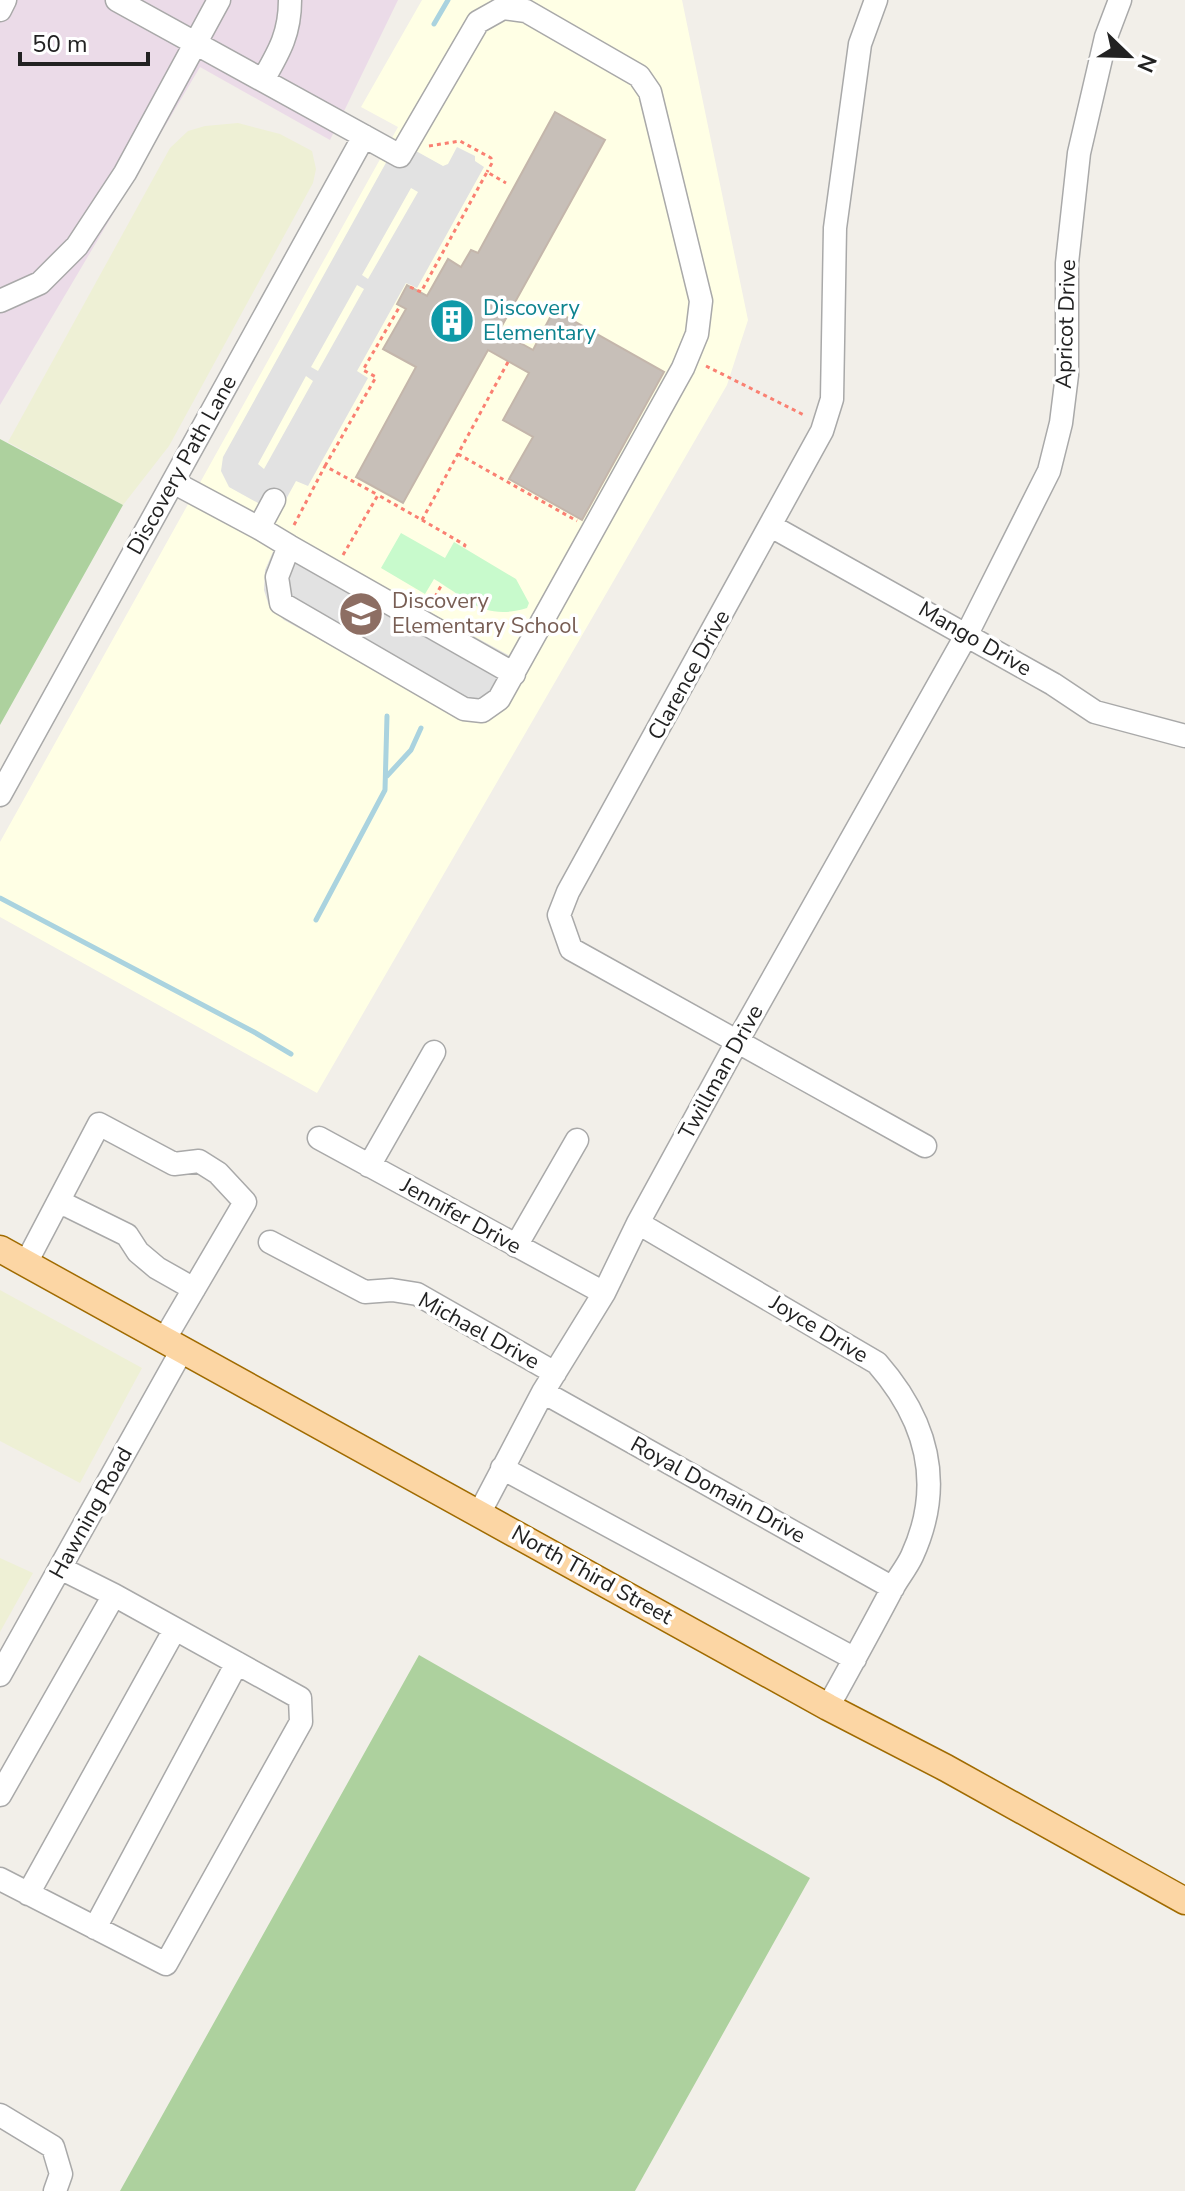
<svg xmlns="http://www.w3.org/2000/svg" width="1185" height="2191" viewBox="0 0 1185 2191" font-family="'Nunito Sans',sans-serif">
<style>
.industrial{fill:#ebdbe8}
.education{fill:#ffffe5}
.farmland{fill:#eef0d5}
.forest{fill:#add19e}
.park{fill:#c8facc}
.parking{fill:#e2e2e2;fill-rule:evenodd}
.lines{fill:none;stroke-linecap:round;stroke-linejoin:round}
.stream{stroke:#aad3df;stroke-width:5}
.building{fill:#c7bfb8;stroke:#c4b6ab;stroke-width:2}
.minor-casing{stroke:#a9a9a9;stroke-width:25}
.major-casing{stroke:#a06b00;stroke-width:29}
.path{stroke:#fa8072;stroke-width:3;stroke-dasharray:4 4;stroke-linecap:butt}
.minor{stroke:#fff;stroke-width:22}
.major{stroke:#fcd6a4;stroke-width:26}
.labels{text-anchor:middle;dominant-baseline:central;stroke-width:7;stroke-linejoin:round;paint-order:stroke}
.culture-label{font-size:22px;fill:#0d838f;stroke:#fff;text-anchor:start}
.street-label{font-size:22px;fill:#222;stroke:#fff}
.education-label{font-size:22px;fill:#785e54;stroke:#fff;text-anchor:start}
</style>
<rect width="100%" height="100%" fill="#f2efe9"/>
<!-- industrial -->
<path class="industrial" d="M0,0H398L330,140L200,67L0,405Z"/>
<!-- education -->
<path class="education" d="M422,0H682L748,320L727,385L317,1093L0,917V842L398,127L361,107Z"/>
<!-- farmland -->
<path class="farmland" d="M238,123L280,134L312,151L316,169L313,183L169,446L123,505L8,442L170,148L188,131L205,126Z
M0,1290L142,1368L80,1483L0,1441Z
M0,1558L33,1573L0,1632Z"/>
<!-- forest -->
<path class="forest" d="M0,439L123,505L0,725Z
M419,1655L810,1878L635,2191H120Z"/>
<!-- park -->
<path class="park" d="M401,533L445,558L454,542L516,579L529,603L527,608C485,621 469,600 434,579L425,594L381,568Z"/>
<!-- parking -->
<path class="parking" d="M398,141L443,166L448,164L457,147L475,156V161L484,167L417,288L406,283L357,371L368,378L308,486L296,481L278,514L229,487L221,471L223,457ZM411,188L418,192L368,279L362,275ZM357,285L364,289L318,371L311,367ZM306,376L313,381L264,469L258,464Z
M282,531L528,666L460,717L284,620L276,612L268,603L264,590L265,570Z"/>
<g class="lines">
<!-- stream -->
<path class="stream" d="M434,24L448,0
M387,776L411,750L421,728
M0,898L254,1032L291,1054
M316,920L385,790L387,716"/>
</g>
<!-- building -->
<path class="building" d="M555,112L605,140L499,331L533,350L554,310L664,372L582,520L509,479L533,437L503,420L529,373L488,350L403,503L356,477L416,367L383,349L406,309L397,304L407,285L427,296L448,259L461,267L471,250L478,253Z"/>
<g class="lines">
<!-- minor casing -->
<g class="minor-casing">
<path id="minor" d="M117,0L400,156L478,22L503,8L526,11L639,76L650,92L701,301L697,334L683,368L499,699L482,711L464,709L281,603L277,577L289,546L259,528
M876,0L860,44L835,228L832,399L822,431L568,892L559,915L571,949L925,1146
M0,10L5,0
M263,80C279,52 290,34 290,0
M0,301L40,283L77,246L125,173L219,0
M173,482L259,528L274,500
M771,526L1053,684L1095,712L1185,736
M289,546L514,674
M0,795L364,136
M319,1138L604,1293
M369,1166L434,1052
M57,1204L68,1206L127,1235L138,1252L157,1268L194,1289
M638,1223L877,1363C927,1420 945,1484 912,1556C906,1569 896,1580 890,1593C870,1631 849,1669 828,1707
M270,1242L365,1292L392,1290L417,1294L555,1373
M516,1246L577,1140
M26,1263L99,1124L174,1164L199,1161L218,1173L245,1202L164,1340
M543,1392L893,1588
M502,1468L855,1659
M480,1512L543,1392L604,1293L638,1223L737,1042L967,634L1049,471L1061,423L1067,375V263L1079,153L1106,37L1120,0
M60,1568L114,1595
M0,1675L182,1350
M0,1795L114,1595L300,1698L301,1722L166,1964L0,1879
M28,1894L175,1629
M95,1928L237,1663
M0,2115L53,2147L61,2174L55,2191"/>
</g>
<!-- major casing -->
<g class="major-casing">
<path id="major" d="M0,1249L828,1707L946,1768L1185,1901"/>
</g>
<!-- path -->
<path class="path" d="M429,146L460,141L491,158L492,163L487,172
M410,287L421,292L487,172L506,183
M706,366L806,416
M458,454L577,521
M325,466L376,377L363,370L400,306
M422,520L465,545L464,547
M294,525L325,466L378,495
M343,555L378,495L422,520L508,362
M431,604L442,584"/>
<!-- minor -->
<use href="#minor" class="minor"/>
<!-- major -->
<use href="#major" class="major"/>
</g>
<!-- icons -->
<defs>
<g id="building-disc" transform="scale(2.3)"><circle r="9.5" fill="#0f9aa8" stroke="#fff"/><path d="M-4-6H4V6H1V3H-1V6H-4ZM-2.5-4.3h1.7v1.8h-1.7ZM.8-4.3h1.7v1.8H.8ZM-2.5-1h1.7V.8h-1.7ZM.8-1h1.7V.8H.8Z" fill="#fff"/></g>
<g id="school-disc" transform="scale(2.3)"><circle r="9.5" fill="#8d6e63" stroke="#fff"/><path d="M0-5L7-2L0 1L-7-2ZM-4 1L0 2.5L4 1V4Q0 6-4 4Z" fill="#fff"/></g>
</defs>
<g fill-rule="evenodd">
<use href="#building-disc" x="452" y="321"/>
<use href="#school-disc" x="361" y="614"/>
</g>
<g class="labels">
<!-- culture labels -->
<g class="culture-label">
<text x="483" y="308">Discovery<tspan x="483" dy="25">Elementary</tspan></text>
</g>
<!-- street labels -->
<g class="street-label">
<text transform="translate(1066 324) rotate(-88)">Apricot Drive</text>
<text transform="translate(182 465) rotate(-61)">Discovery Path Lane</text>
<text transform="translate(975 639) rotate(30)">Mango Drive</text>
<text transform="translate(689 675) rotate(-61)">Clarence Drive</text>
<text transform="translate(721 1072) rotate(-61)">Twillman Drive</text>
<text transform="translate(461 1216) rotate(29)">Jennifer Drive</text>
<text transform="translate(819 1329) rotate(31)">Joyce Drive</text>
<text transform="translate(479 1331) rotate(29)">Michael Drive</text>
<text transform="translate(718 1490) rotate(29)">Royal Domain Drive</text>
<text transform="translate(91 1513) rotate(-61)">Hawning Road</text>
<text transform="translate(592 1575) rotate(29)">North Third Street</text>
</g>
<!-- education labels -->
<g class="education-label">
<text x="392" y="601">Discovery<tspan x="392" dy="25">Elementary School</tspan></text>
</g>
</g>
<!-- north arrow -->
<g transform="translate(1129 56) rotate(113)" stroke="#ffffff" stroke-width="6" paint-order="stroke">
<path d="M0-6L14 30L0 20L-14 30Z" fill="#222222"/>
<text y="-12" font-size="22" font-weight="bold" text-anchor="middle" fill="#222222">N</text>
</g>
<!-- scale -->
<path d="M20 52v12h128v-12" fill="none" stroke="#222222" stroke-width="4"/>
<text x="32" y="52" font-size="24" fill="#222222" stroke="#ffffff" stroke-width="6" paint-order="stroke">50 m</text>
</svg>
